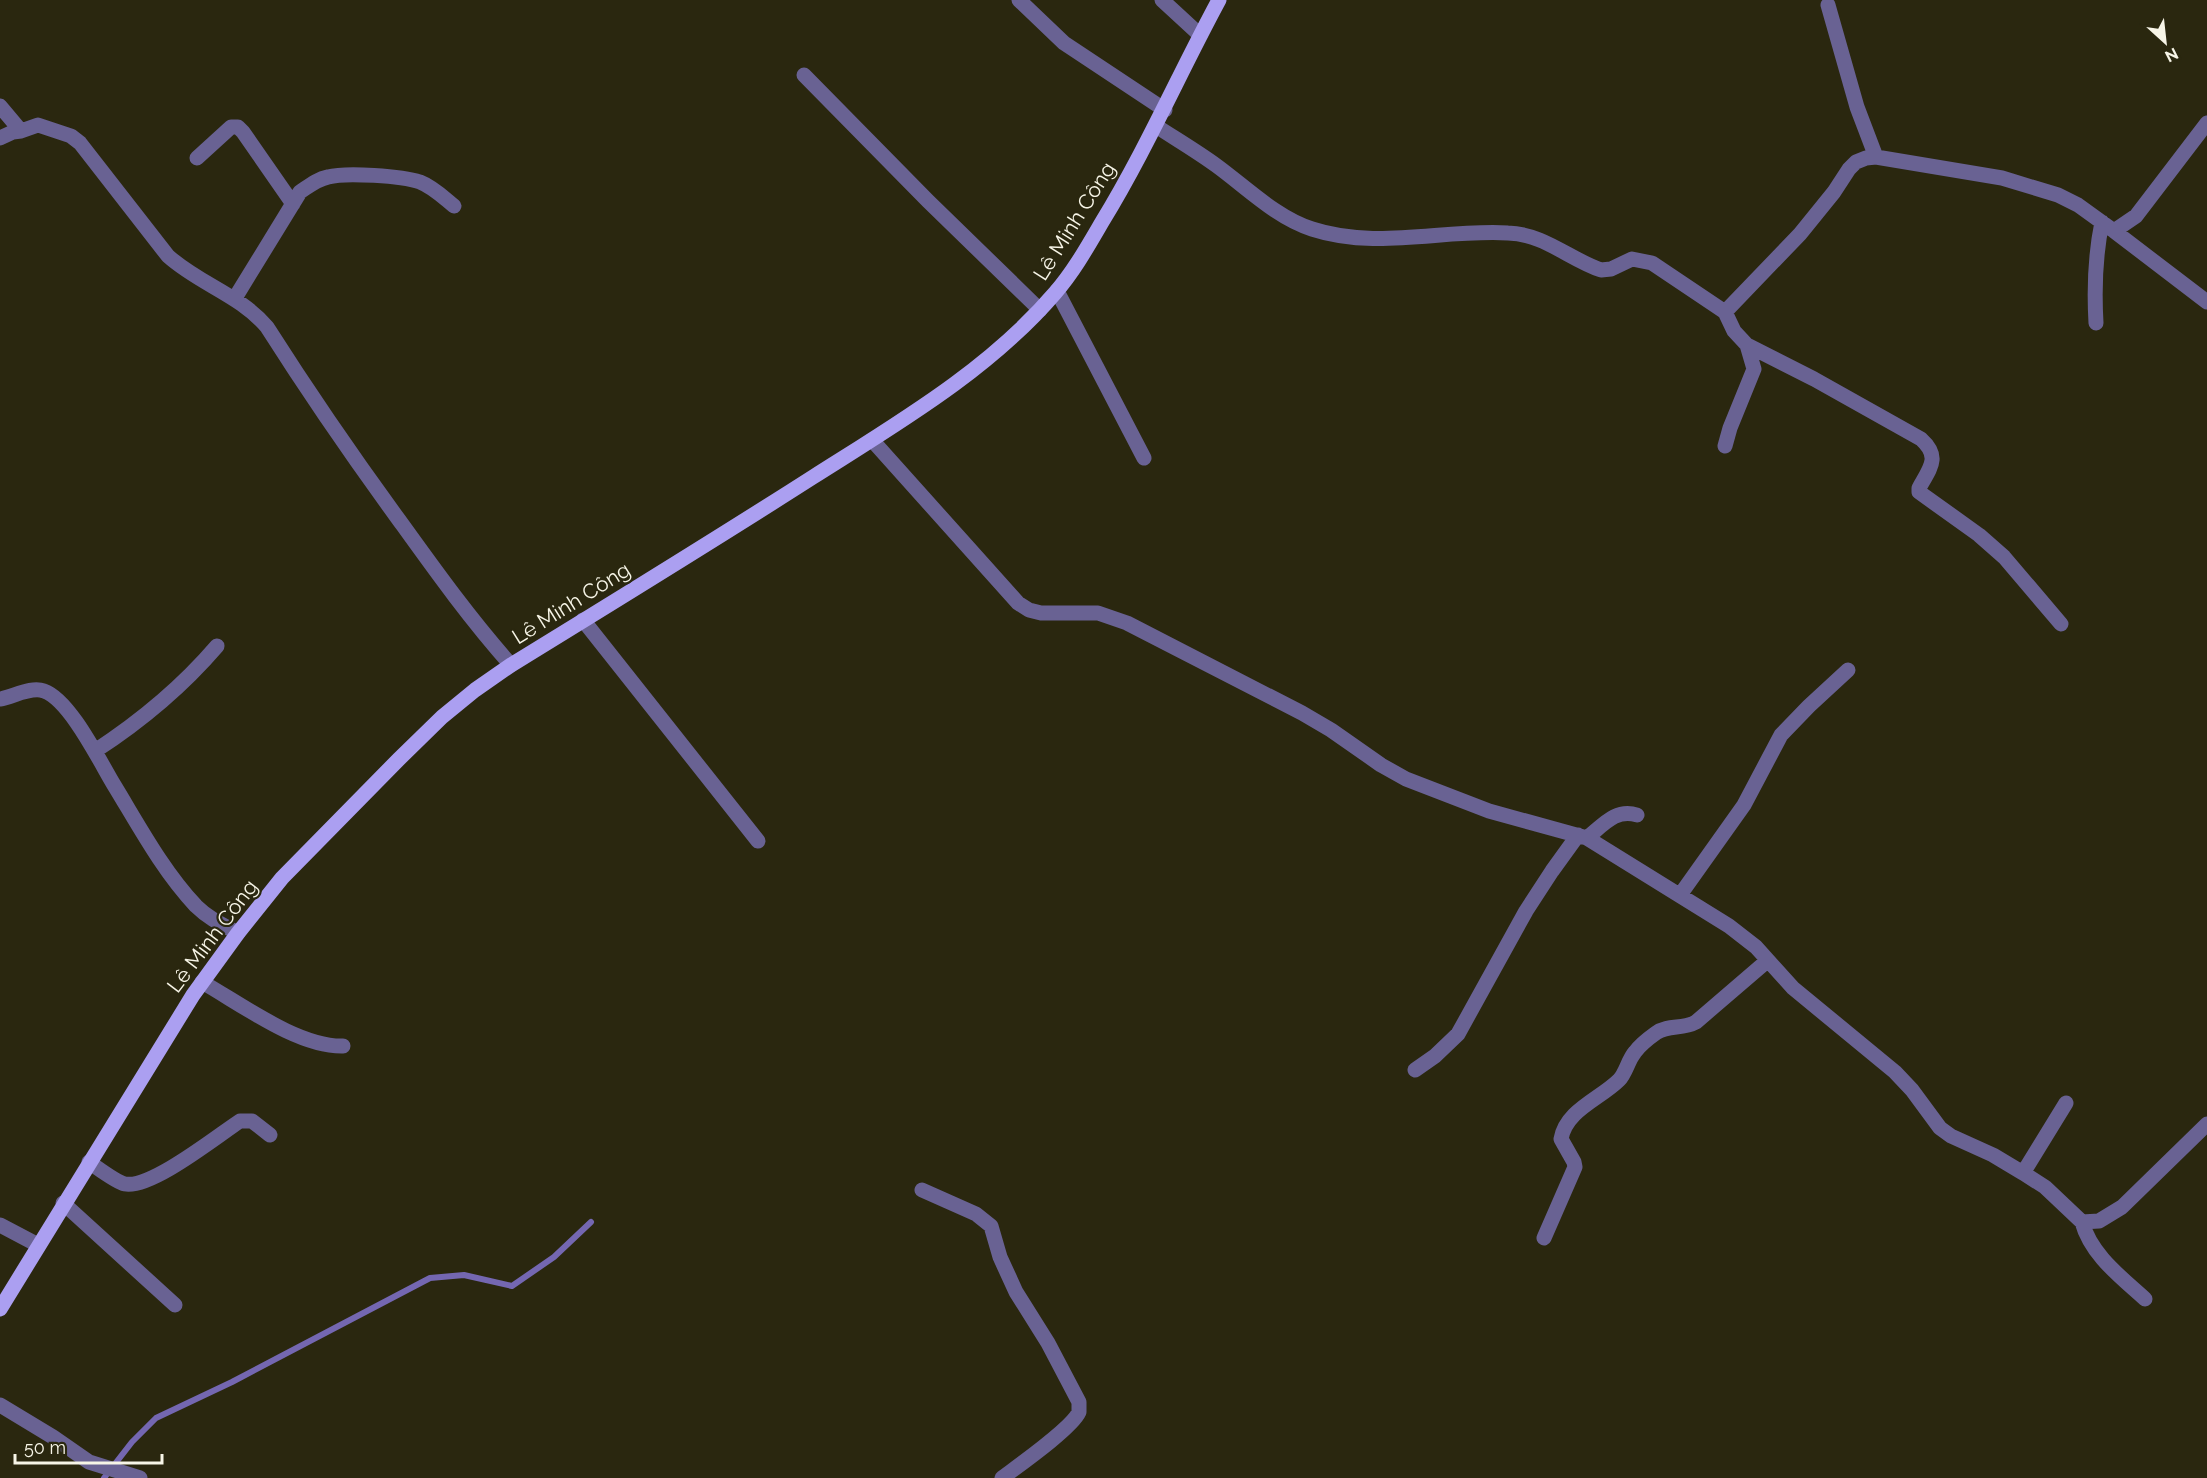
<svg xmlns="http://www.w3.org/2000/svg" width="2207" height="1478" font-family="Raleway,sans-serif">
	<rect width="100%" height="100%" fill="#2a270f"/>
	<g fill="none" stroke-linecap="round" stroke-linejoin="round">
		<path stroke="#7467b1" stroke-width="6" d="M104,1478L132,1442L156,1418L232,1382L430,1278L464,1275L512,1286L554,1257L591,1222"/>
		<path stroke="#696293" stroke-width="15" d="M1019,0L1064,43L1165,110
			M1162,0L1200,35
			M1828,5L1857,107L1876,157
			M804,75L928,201L1040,310
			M0,106L21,131L38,125L71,136L80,143L168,256C199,284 240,295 267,327C309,393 353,457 399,520C435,570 470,619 511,665
			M1156,126C1176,139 1198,152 1217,166C1247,188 1277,218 1312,229C1376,250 1443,229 1508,233C1544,234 1569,259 1601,270L1611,269L1632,259L1652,263L1725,312L1734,331L1747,345L1814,379L1921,439C1941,457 1930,468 1919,488V492L1979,535L2004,557L2061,624
			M0,138L13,132L21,131
			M197,158L231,127H238L243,132L293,204
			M2114,231L2136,216L2207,123
			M1057,291L1144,458
			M235,298L300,192C309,186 317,179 328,177C346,172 402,176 420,182C433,187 443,197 454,206
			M1725,312L1800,234L1834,192L1849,169L1856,162L1866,158L1876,157L2002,178L2058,195L2078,205L2114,231L2207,302
			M2096,323C2094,288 2095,256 2102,222
			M872,440L1018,603L1029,610L1041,613H1098L1127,623L1302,713L1331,730L1381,765L1406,779L1489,811L1587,838L1729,926L1756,947L1793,988L1895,1072L1912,1090L1940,1128L1951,1136L1993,1155L2023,1173L2045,1187L2082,1222L2099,1221L2122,1207L2207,1124
			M1725,446L1730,428L1754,369L1747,345
			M583,620L758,841
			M0,699C13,697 31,686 44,691C70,700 100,762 114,785C139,826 163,871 196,906C208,918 223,925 238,933
			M95,751C141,721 181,688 217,646
			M1587,838C1603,825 1616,808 1637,815
			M1680,895L1744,805L1781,735L1809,706L1848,670
			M202,982C241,1004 298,1047 343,1046
			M1415,1070L1435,1056L1458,1034L1526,911L1552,871L1578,835
			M89,1162C98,1168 116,1182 125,1184C151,1189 217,1136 240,1121H252L270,1135
			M2023,1173L2066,1103
			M922,1190L976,1214L991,1226L1000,1257L1016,1292L1048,1343L1079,1402C1079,1403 1079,1411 1079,1412C1072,1428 1018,1466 1002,1478
			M63,1203L175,1305
			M2082,1222C2091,1255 2121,1277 2145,1299
			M0,1225L38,1245
			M1544,1238L1575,1167L1574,1162L1561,1139C1566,1110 1600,1099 1619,1080C1626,1073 1628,1060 1635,1052C1640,1045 1649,1038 1656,1033C1669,1024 1682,1030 1696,1022L1767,961
			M0,1405L53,1437L89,1462L140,1478"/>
		<path stroke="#ab9ff1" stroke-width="15" d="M0,1309L193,995L238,933L282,878L399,759L442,717L475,690L511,665C612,603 713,541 813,477C898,423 989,370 1055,293C1074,271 1088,246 1102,222C1146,150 1179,74 1219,0"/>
	</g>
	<g text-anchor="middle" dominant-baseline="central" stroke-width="4.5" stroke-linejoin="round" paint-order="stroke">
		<g font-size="21" fill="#f7f5e7" stroke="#2a270f">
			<text transform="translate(1074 221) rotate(-58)">Lê Minh Công</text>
			<text transform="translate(571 603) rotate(-32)">Lê Minh Công</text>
			<text transform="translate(212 936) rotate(-53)">Lê Minh Công</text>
		</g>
	</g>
	<g transform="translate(2165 42) rotate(153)" stroke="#2a270f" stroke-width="4.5" paint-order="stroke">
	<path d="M0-4.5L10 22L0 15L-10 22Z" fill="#f7f5e7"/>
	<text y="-9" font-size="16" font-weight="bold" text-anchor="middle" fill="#f7f5e7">N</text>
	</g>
	<path d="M15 1454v9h147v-9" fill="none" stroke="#f7f5e7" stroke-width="3"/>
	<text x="24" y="1454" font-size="18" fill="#f7f5e7" stroke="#2a270f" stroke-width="4.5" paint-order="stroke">50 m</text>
</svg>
